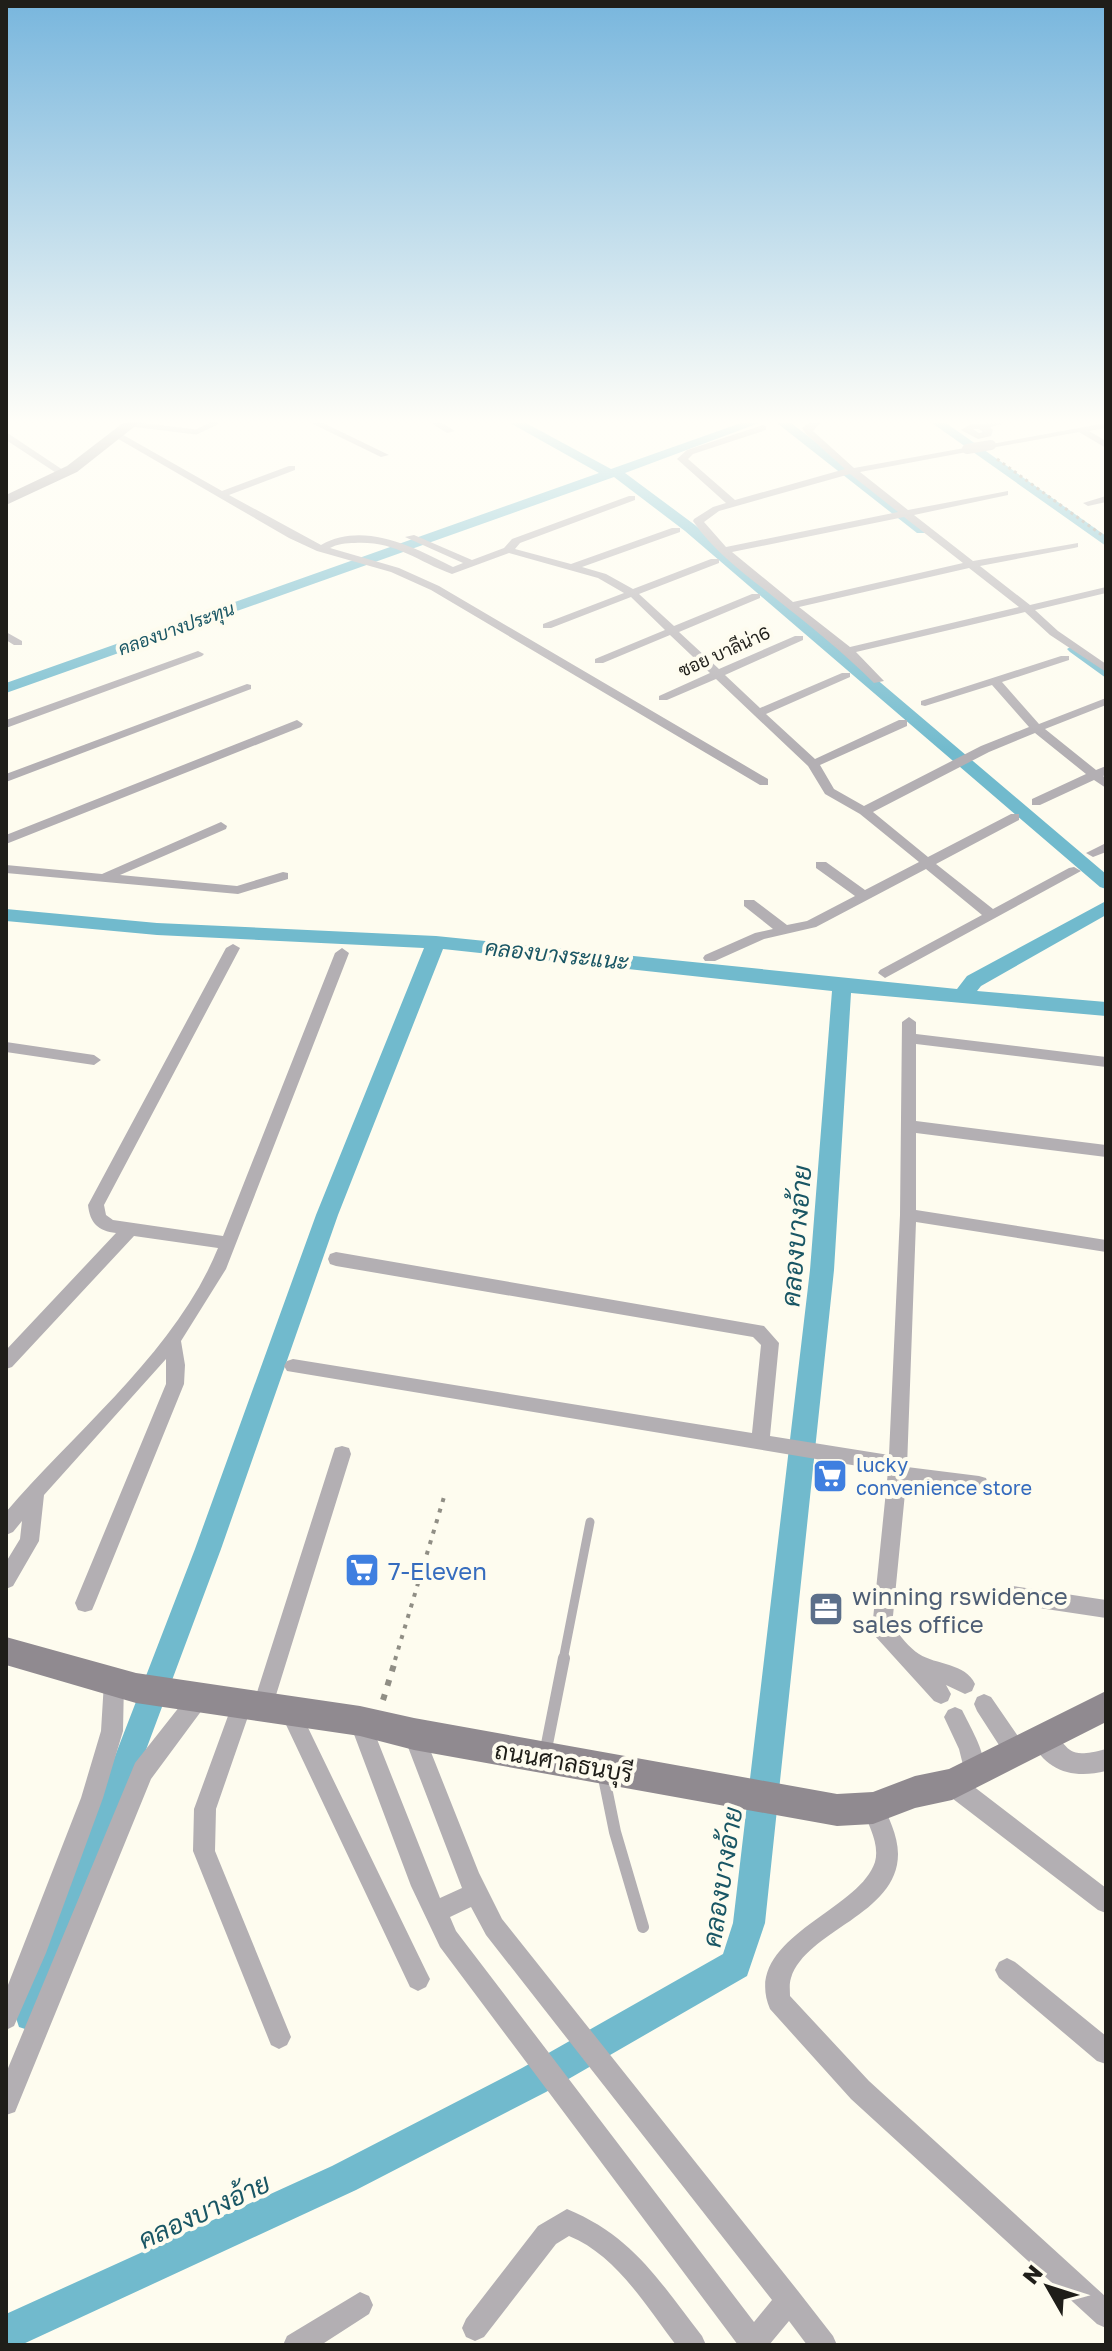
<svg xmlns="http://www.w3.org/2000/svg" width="1112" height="2351" font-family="'Golos Text',Sarabun,sans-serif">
	<rect width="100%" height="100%" fill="#fefcef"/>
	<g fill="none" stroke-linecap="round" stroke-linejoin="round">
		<path fill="#71bacd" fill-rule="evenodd" d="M510,423H526L611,469L741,423H759L625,473L695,525L1106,874V889L1100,887L685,531L614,477L6,693V683L599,473Z
			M777,423H791L927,527V533H917Z
			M932,423H946L1106,536V546Z
			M1075,644L1106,665V678L1070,652L1067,649Z
			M1106,901V915L981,986L977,991L1106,1002V1016L851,993L834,1270L765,1923L747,1976L546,2092L356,2190L21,2345H6V2314L332,2166L522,2068L723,1954L733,1923L810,1270L832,991L443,949L338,1215L221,1549L47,2015L43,2027L31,2031L19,2027L15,2015L195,1549L316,1215L424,948L157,935L6,921V909L157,923L436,936L957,989L967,976Z"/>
		<path stroke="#908e85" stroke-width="3" stroke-dasharray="3 4" stroke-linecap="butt" d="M997,459L1106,538"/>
		<path stroke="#908e85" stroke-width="4" stroke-dasharray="4 7" stroke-linecap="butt" d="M395,1660L444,1497"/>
		<path stroke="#908e85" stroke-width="6" stroke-dasharray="6 9" stroke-linecap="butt" d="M383,1700L396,1658"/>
		<path stroke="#b3afb3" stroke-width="5" d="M131,424L196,432L215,423"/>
		<path stroke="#b3afb3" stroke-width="9" d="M563,1660L590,1522"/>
		<path stroke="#b3afb3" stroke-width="12" d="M546,1749L564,1658
			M603,1773L615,1832L643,1927"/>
		<path fill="#b3afb3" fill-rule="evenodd" d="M311,423H323L389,455L381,457Z
			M431,423H442L455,431L447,433Z
			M809,423H820L813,431L854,468L970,447V451L967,452L860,472L908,510L1008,491V495L914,515L973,561L1078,543V547L1074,548L980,566L1030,605L1106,587V593L1035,610L1058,631L1106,664V672L1050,635L1025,612L856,652L884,681L874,683C843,652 809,625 775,598C746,575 714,552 693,521L694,519L713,507L726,503L677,459L687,450L763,425L766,426V430L693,454L688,459L735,500L845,469L806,434L802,428ZM850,474L898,512L726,547L704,522L719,511ZM904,517L963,563L793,602L732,552ZM969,568L1019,607L850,647L799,607Z
			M1005,423L990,427L993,430L991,436L978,439L961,430L971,424ZM973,429H979L983,432L979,433Z
			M1106,423V428L1089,431L1106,441V448L1079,432L991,448L986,445Z
			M118,432L222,491L289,466H295V470L229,495L321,545C364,521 413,547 453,567L463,563L405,537L414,535L472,560L504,548L512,539L629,496H635V500L520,543L515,549L571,564L672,528H680V532L582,567L606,574L633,589L711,559H719V563L639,594L674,626L752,594H760V598L679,632L719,669L795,636H803V640L725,675L760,708L842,673H850V677L766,714L815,759L899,720H907V726L820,765L834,789L864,806L981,746L1029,727L992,685L925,706L921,705V701L1061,656H1069V660L1002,682L1039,724L1106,698V705L1045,729L1096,770L1106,766V775L1103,776L1106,778V788L1094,780L1040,805H1032V799L1086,774L1035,733L989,752L873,812L928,857L1011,814H1019V820L936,864L993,909L1069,868L1074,867L1081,871L885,978L878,973L880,970L982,915L926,869L816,927L764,939L715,961H705L703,958L705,955L755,933L773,929L744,906V900H754L787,925L807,921L855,896L816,868V862H826L865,890L919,862L860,814L825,794L808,766L716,679L667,700H659V696L710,673L670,635L603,663H595V659L665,630L631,597L551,628H543V624L624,593L598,578L509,553L452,574C416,561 396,541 355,543C346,543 337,544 330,548L399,568L439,586L768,779V785H760L431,590L391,572L317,551L289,538L115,437V433Z
			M6,433L9,434L69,474L61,476L6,440Z
			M1106,496V502L1088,506L1083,503Z
			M6,632L22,641V645H14L6,640Z
			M198,651L204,654L202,656L6,728V720Z
			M247,684L251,685V689L6,782V774Z
			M297,720L303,724L301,727L6,844V835Z
			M221,822L227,826L226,829L120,875L237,886L283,872L288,873V879L238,894L6,873V865L102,874Z
			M1106,843V852L1093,857L1086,853Z
			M233,944L240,948L104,1205L106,1215L113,1220L223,1236L335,953L342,948L349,953L226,1269L181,1341L185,1365L184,1384L95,1603L92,1610L85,1612L78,1610L75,1603L166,1384V1359L44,1495L39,1541L13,1586L6,1589V1562L20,1539L22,1521L13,1532L6,1535V1512C76,1430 177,1350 218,1248L134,1236L12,1367L6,1369V1350L116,1233C98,1231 90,1223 88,1205L226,948Z
			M909,1017L916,1022V1034L1106,1057V1067L916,1044V1121L1106,1145V1157L916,1133V1210L1106,1240V1252L916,1222L907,1467L979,1476L986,1478L988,1484L986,1490L979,1492L906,1483L892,1626C900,1635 909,1648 919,1654C936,1665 966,1663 975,1684L972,1691L965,1694L946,1685L951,1694L948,1701L941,1704L934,1701L875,1636L872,1629L888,1471L287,1371L284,1366L287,1361L293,1359L752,1433L761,1345L753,1337L336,1266L330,1264L328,1259L330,1254L336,1252L764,1326L779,1343L770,1436L889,1455L900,1215L902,1022Z
			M6,1042L94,1055L101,1060L94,1065L6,1052Z
			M342,1446L349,1448L351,1454L272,1708L269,1715L262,1718L255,1715L252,1708L333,1454L335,1448Z
			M1013,1586L1106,1600V1618L1013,1604L1006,1601L1003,1595L1006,1589Z
			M114,1672L121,1675L124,1682L123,1731L103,1798L46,1953L14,2026L6,2030V1990L81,1798L101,1731L104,1682L107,1675Z
			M198,1689L205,1692L208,1699L205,1706L151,1779L15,2112L6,2115V2073L135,1763L191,1692Z
			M984,1694L991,1697L1024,1745L1027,1752L1024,1759L1016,1763L1008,1759L977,1711L974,1704L977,1697Z
			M242,1695L249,1698L252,1705L216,1809L215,1851L291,2037L287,2045L279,2049L271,2045L193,1851L194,1809L232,1705L235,1698Z
			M290,1702L297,1705L426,1971L430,1979L426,1987L418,1991L410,1987L280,1712L283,1705Z
			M955,1707L962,1710C971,1729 991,1760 983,1781L975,1784L967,1781L959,1749L944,1717L948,1710Z
			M360,1711L367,1714L440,1898L462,1888L403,1734L407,1727L414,1724L421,1727L479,1873L502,1919L798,2291L833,2336L837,2345H807L789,2321L769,2345H738L440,1947L411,1886L349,1721L353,1714ZM471,1907L486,1935L772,2300L754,2322L456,1931L450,1917Z
			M1042,1729C1075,1742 1058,1762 1106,1749V1771C1074,1779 1045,1772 1031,1739L1035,1732Z
			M952,1773L960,1776L1106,1888V1913L1098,1910L944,1792L941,1784L944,1776Z
			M873,1797L881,1800C888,1817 898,1835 898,1854C898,1915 806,1930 791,1978C789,1984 790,1990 790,1996L869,2081L1106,2297V2328L1097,2324L851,2099L770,2009C740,1938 859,1912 875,1862C880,1844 868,1824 862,1808L865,1800Z
			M1007,1958L1015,1962L1106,2036V2064L1097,2061L999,1978L995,1970L999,1962Z
			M567,2209C634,2237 659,2281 702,2336L706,2345H676C646,2306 616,2255 569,2236L556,2244L484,2337L475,2341L466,2337L462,2328L466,2319L538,2226Z
			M360,2292L369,2296L373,2305L369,2314L321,2345H283L287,2336Z"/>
		<path fill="#908a90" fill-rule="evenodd" d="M123,423H139L77,472L6,505V495L67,466Z
			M6,1637L136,1673L360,1706L414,1718L837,1794L873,1792L915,1776L949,1769L1106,1691V1722L952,1800L915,1808L873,1824L837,1826L414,1750L360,1736L136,1703L6,1665Z"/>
		<path stroke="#b3afb3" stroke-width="10" d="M967,449L991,445"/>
	</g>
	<linearGradient id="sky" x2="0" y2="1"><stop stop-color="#78b6dd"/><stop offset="0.56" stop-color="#fffef8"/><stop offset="1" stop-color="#fffef8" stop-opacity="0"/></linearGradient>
	<rect width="1112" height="752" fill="url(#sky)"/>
	<defs>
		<g id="supermarket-square" transform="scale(1.8)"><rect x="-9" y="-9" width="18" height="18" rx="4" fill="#3f7fe0" stroke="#fefcef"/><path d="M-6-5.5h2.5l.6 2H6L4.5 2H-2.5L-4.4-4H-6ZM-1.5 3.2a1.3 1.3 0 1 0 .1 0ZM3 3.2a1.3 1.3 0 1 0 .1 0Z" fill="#fff"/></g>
		<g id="office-square" transform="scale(1.8)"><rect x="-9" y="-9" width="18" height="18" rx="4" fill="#5c6f8a" stroke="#fefcef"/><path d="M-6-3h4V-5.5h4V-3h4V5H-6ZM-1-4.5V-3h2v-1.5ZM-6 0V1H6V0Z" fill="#fff"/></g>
	</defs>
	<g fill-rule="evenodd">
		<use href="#supermarket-square" x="830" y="1476"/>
		<use href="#supermarket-square" x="362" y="1570"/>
		<use href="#office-square" x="826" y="1609"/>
	</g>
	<g text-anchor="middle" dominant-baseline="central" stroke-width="8" stroke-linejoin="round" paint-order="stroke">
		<g font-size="18" font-style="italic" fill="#195664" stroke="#fefcef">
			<text transform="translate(176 628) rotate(-20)">คลองบางประทุน</text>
		</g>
		<g font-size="18" fill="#1f1e19" stroke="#fefcef">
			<text transform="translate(724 651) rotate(-24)">ซอย บาลีน่า6</text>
		</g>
		<g font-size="20" fill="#366cbe" stroke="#fefcef" text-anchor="start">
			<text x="856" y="1464">lucky<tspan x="856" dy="23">convenience store</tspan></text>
		</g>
		<g font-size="22" font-style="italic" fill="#195664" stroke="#fefcef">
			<text transform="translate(557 954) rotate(6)">คลองบางระแนะ</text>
		</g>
		<g font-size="24" fill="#366cbe" stroke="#fefcef" text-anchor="start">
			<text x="388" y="1570">7-Eleven</text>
		</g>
		<g font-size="24" fill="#4e5e75" stroke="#fefcef" text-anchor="start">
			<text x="852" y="1595">winning rswidence<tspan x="852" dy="28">sales office</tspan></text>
		</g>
		<g font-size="24" fill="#1f1e19" stroke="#fefcef">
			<text transform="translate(564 1761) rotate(10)">ถนนศาลธนบุรี</text>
		</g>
		<g font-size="26" font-style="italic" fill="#195664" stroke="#fefcef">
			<text transform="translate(796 1236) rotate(-85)">คลองบางอ้าย</text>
			<text transform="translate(722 1877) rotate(-81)">คลองบางอ้าย</text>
			<text transform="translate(204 2211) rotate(-25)">คลองบางอ้าย</text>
		</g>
	</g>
	<rect width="1112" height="2351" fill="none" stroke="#1f1e19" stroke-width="16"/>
	<g transform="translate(1048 2287) rotate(309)" stroke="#fefcef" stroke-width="6" paint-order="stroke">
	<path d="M0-6L14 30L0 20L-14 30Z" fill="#1f1e19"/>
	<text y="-12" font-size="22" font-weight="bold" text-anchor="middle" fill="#1f1e19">N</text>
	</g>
</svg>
